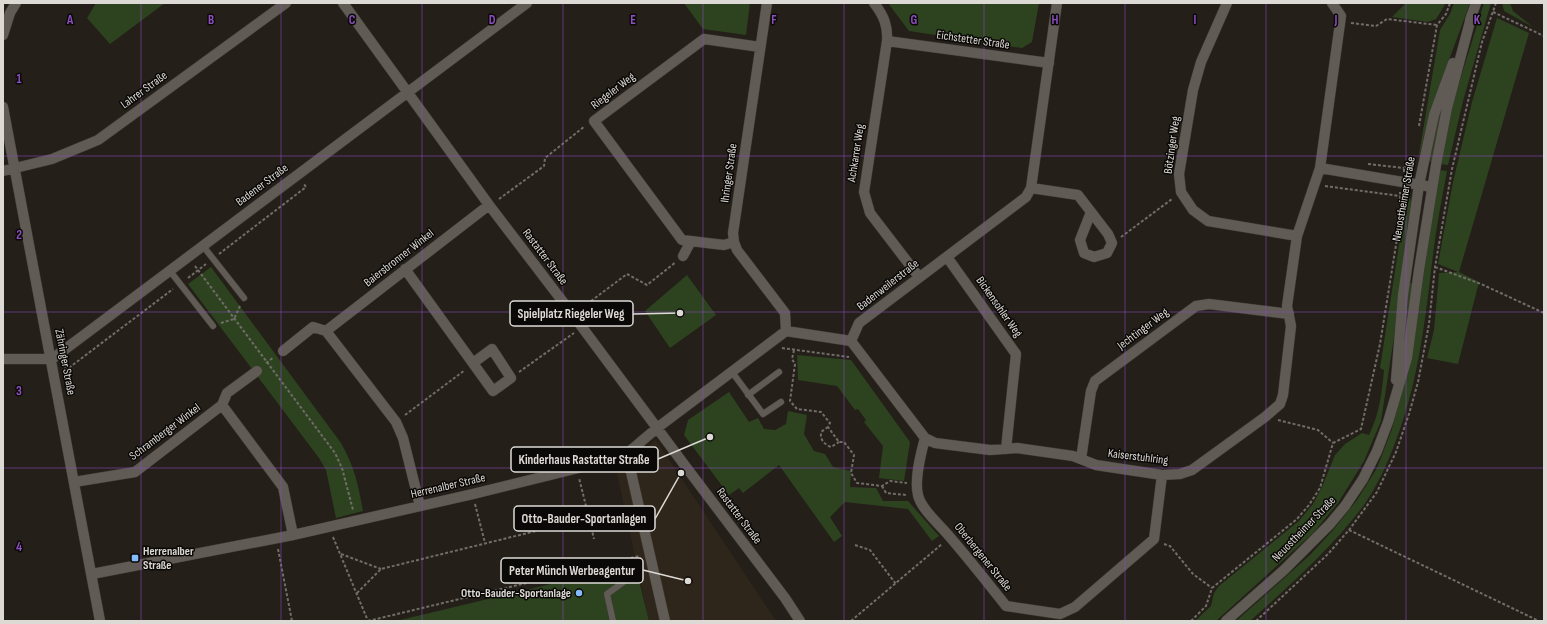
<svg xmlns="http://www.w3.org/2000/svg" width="1547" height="624" font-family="'Sofia Sans Condensed',sans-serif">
	<rect width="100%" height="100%" fill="#241f19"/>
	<path fill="#2f261b" d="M656,440L776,621H649L616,469Z"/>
	<path fill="#2d431f" d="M96,3H165L110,44L87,18Z
		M684,3H750L746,35L703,29Z
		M888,3H1039L1032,42L1022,48L909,31Z
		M1406,3H1446L1436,19L1428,22L1392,17Z
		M1454,3H1470L1435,98L1418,160L1440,30L1450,14Z
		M1484,3H1491L1463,101L1448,165L1440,164L1450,112Z
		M1502,3H1510L1513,11L1533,27L1504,11Z
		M1497,18L1529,33L1459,272L1479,282L1458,364L1427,358L1434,330L1439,273L1458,272L1438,264L1453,182L1472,102Z
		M1448,89L1432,162L1427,161L1435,127Z
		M1439,170L1447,171C1442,199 1436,227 1433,255C1425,320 1419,381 1395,443C1387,465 1377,486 1364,505C1331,549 1290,585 1250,621H1236L1310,555L1334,529L1357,500L1377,468L1392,429L1413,348Z
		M1404,192L1409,195L1411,202L1394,337L1381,421L1364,461L1338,503L1313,533L1216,621H1195L1211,606L1214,593L1219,586L1299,521L1313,504L1322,487L1335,455L1345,444L1362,433L1369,435C1379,415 1382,393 1384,370L1380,368L1404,213L1402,205Z
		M211,267L341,443C355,468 358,484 363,511L336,518L326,470L319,458L188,284Z
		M687,275L716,315L670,348L645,311Z
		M1408,282L1413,284L1404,358L1401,344Z
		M797,355L851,360L910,442L904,481L879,478L883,446L864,422L866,420L858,409L855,410L837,386L798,380Z
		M729,392L749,422L758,418L764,429L775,430L786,424L788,411L807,415L804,434L814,451L825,454L833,467L851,471L850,487L876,488L883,501H908L939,536L932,541L908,509L845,502L830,517L842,536L834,542L779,465L743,493L739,488L729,495L684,435L688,420Z
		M635,564L649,621H396Z"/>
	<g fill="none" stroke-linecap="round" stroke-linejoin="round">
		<g stroke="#3f3b36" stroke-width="7">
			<path id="service" d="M203,246L244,298
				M170,271L213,326
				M573,315L584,307
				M732,372L763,414L781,402
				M748,395L779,372
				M613,621L607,594L636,573"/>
		</g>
		<g stroke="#3f3b36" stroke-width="11">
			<path id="minor" d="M343,3L489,205L573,315L686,467L785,598L800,621
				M767,3L733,233L734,242L737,250L785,313L786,331
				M874,3C884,16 888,26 887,41L1049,63
				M1227,3L1201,62L1193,90L1179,174L1181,192L1193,210L1208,221L1297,236
				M3,35L10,13L16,3
				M887,41L864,192L870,213L919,277
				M3,107L100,621
				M1320,168L1432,187
				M3,171L52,159L98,140L286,3
				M1031,188L1078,195L1108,234L1112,243L1107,253L1094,257L1084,253L1080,240L1091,212
				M734,242L724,245L682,240L594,121L704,39L760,47
				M683,256L691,241
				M947,257L1016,354L1006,449
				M405,269L493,391L511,378L492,349L473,363
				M851,341L925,438L935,443L990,450L1017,448L1073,456L1096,465L1162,475L1180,474L1192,470L1265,417L1280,404L1283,395L1291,326L1287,306L1297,236L1320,168L1341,16L1332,3
				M851,341L859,323L1026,197L1031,188L1057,3
				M283,351L313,327L326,331
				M3,359H52L527,3
				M222,405L227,393L257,371
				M925,438C921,453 914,479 918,495C921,509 940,525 949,536C969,559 987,582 1006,606L1060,614L1075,607L1154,539L1162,475
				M623,457L631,472L665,621
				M1081,459L1091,391L1095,381L1196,306L1209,304L1289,314
				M74,482L135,472L222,405L283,487L293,535
				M420,506L403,438L396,422L326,331L489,205
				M92,574L293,535L473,494L623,457L657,428L786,331L851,341"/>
		</g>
		<g stroke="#3f3b36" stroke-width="11">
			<path id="secondary" d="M1470,20L1476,3
				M1396,380L1403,295L1419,185L1434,115L1453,63
				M1226,621L1284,570L1330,524L1345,506L1363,479L1377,451L1388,422L1407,358L1419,270L1436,165L1447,108L1472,14"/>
		</g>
		<path stroke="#716d68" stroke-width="2" stroke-dasharray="3 2" stroke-linecap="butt" d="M1493,12L1544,36
			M1351,23L1376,26L1387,19L1437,25
			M1419,126L1437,25L1446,14L1450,3
			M1368,164L1404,168
			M1404,172V168L1413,160
			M1325,186L1400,196
			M499,199L544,166L545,158L585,126
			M1121,237L1172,199
			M219,254L306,187L304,184
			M195,266L335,453L342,468L353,510
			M1435,267L1481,284L1544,313
			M188,278L206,264
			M591,301L627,274L647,285L676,262
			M221,323L234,319L240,306
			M782,348L849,357
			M794,350L792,359L795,364L790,401L797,409L821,412L830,423L828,427L839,442H844L854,455L851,473L857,483L882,486L890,481L907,483
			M266,363L274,357
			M64,369L70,367L173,289
			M519,372L574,333
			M405,415L465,370
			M1278,420L1318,430L1333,443
			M828,427L821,432C820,440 824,444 831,447L839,442
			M641,467L656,456L659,450
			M882,486L886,493L907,495
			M475,504L485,543
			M589,518L594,539
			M1349,530L1539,621
			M333,537L368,621
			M1164,544L1170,546L1193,574L1212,588
			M855,545L870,550L896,584
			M278,549L292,621
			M341,554L381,569
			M357,593L381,569L589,518L579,478
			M368,621L639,556
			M851,621L942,544
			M1191,621L1206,606L1212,588L1297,519L1309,505L1320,488L1333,443L1361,429L1380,344L1401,214L1400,192
			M1256,621L1328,554L1349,530L1377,492L1396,452L1409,414L1418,382L1429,324L1435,267L1452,169L1482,42L1496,3"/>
		<use href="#service" stroke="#605b54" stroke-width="6"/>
		<use href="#minor" stroke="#605b54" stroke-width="10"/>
		<use href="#secondary" stroke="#605b54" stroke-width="10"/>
	</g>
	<path fill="none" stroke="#8f4fc4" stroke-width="1" stroke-opacity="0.55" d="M141,3V621M281,3V621M422,3V621M563,3V621M703,3V621M844,3V621M984,3V621M1125,3V621M1266,3V621M1406,3V621M3,156H1544M3,312H1544M3,468H1544"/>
	<g fill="#84bcfb" stroke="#0b0907" stroke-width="1.5">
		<rect x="131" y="554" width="8" height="8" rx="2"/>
		<circle cx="579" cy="593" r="4"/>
	</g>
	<g text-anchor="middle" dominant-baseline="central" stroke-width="3" stroke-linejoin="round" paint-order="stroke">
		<g font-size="12" fill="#dddad6" stroke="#0b0907">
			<text transform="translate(973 40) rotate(8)">Eichstetter Straße</text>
			<text transform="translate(144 90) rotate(-36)">Lahrer Straße</text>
			<text transform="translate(613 91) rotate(-37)">Riegeler Weg</text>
			<text transform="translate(1172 145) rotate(-82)">Bötzinger Weg</text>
			<text transform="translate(856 153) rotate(-81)">Achkarrer Weg</text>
			<text transform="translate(729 173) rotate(-82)">Ihringer Straße</text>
			<text transform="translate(262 185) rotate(-37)">Badener Straße</text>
			<text transform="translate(1404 199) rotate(-80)">Neuostheimer Straße</text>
			<text transform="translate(545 257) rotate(53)">Rastatter Straße</text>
			<text transform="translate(399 258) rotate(-38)">Baiersbronner Winkel</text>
			<text transform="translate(888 285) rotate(-38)">Badenweilerstraße</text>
			<text transform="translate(999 307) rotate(55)">Bickensohler Weg</text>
			<text transform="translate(1143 329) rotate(-37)">Jechtinger Weg</text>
			<text transform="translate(65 362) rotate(79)">Zähringer Straße</text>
			<text transform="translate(165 432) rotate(-37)">Schramberger Winkel</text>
			<text transform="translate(1138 457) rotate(7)">Kaiserstuhlring</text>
			<text transform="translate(448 486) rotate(-13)">Herrenalber Straße</text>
			<text transform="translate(739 516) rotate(53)">Rastatter Straße</text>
			<text transform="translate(1304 529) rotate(-46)">Neuostheimer Straße</text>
			<text transform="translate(983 557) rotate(51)">Oberbergener Straße</text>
		</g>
		<g font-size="12" font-weight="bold" fill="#dddad6" stroke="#0b0907" text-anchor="start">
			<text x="143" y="551">Herrenalber<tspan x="143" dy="14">Straße</tspan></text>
			<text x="571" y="593" text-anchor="end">Otto-Bauder-Sportanlage</text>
		</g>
	</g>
	<g font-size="13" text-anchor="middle" font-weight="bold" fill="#8f4fc4" stroke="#0b0907" stroke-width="3" stroke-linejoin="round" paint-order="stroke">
		<text x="70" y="24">A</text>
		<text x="211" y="24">B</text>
		<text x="352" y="24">C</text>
		<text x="492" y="24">D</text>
		<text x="633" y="24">E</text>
		<text x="774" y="24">F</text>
		<text x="914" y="24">G</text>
		<text x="1055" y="24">H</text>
		<text x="1195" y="24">I</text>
		<text x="1336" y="24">J</text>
		<text x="1477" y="24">K</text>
		<text x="19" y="83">1</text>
		<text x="19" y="239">2</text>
		<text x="19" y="395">3</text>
		<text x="19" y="551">4</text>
	</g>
	<path fill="none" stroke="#dddad6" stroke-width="1.5" d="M680 313L633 314M710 437L658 459M681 473L655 519M688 581L643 570"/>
	<g fill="#dddad6" stroke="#0b0907" stroke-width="1.5">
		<circle cx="680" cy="313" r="4"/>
		<circle cx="710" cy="437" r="4"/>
		<circle cx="681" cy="473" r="4"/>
		<circle cx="688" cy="581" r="4"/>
	</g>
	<g fill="#0b0907" stroke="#dddad6" stroke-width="1.5">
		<rect x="510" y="301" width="123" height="25" rx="4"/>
		<rect x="511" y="447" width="147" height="25" rx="4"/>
		<rect x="514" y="506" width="141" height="25" rx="4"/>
		<rect x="501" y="558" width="142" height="25" rx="4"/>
	</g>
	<g font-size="13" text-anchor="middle" font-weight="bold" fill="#dddad6">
		<text x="571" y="318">Spielplatz Riegeler Weg</text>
		<text x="584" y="464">Kinderhaus Rastatter Straße</text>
		<text x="584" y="523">Otto-Bauder-Sportanlagen</text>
		<text x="572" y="575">Peter Münch Werbeagentur</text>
	</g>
	<rect width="1547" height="624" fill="none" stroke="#dddad6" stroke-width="8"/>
</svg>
